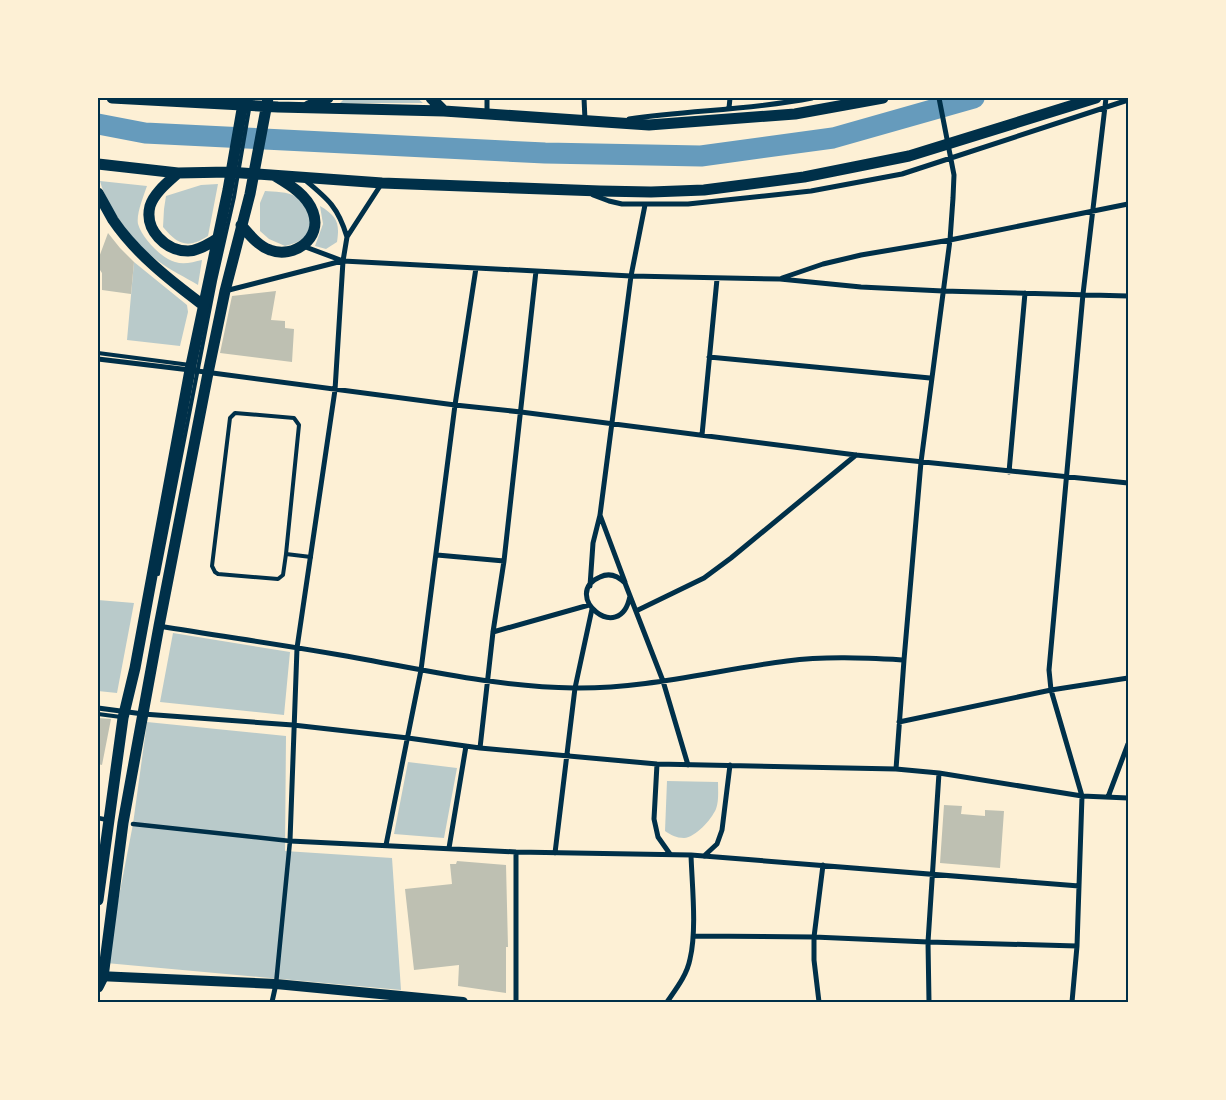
<svg xmlns="http://www.w3.org/2000/svg" width="1226" height="1100" font-family="'Asap Condensed',sans-serif">
	<rect width="100%" height="100%" fill="#fdf0d5"/>
	<path fill="#b9caca" d="M345,98H417L423,103H340Z
		M100,181L147,186C144,195 136,214 138,224C142,238 161,258 175,262C184,265 193,262 202,260L198,285C185,277 170,270 158,261C136,245 107,208 100,181Z
		M218,184L208,236C188,249 178,245 163,227L164,209L166,196L201,185Z
		M265,191C274,192 288,191 296,197C307,205 315,223 306,235C301,242 292,244 285,246L269,239L260,231V203Z
		M320,206C337,216 340,223 337,242L326,249L315,246L323,224Z
		M134,262L187,305L188,312L180,346L127,340Z
		M98,600L134,603L117,693L98,691Z
		M173,633L290,652L284,715L160,702Z
		M147,722L286,736L285,851L392,858L401,990L106,963L133,824Z
		M408,762L457,768L444,838L394,834Z
		M667,781L718,782C718,790 719,801 716,809C711,820 696,837 684,838C676,838 671,835 665,831Z"/>
	<g fill="none" stroke-linecap="round" stroke-linejoin="round">
		<path stroke="#669bbc" stroke-width="21" d="M98,124L145,133L545,153L701,156L833,138L974,98"/>
	</g>
	<path fill="#bec0b2" d="M108,233L120,248L134,262L131,294L102,290V273L98,267V260Z
		M276,291L271,320L285,321V328L294,329L292,362L220,353L232,296Z
		M98,718L111,719L102,765L98,764Z
		M944,805L962,806L961,814L985,816V810L1004,811L1000,868L940,863Z
		M457,861L506,865L508,947H506V993L458,986L459,965L414,970L405,889L452,884L450,864H456Z"/>
	<g fill="none" stroke-linecap="round" stroke-linejoin="round">
		<path stroke="#003049" stroke-width="4" d="M98,353L190,365
			M286,554L283,575L278,579L218,574L215,572L212,566L230,418L235,413L294,418L299,425L286,554L311,557
			M158,574L215,281L234,197L251,98
			M98,714L121,717L122,716"/>
		<path stroke="#003049" stroke-width="4.5" d="M98,818L108,820
			M133,824L290,841L276,984"/>
		<path stroke="#003049" stroke-width="5" d="M487,98V115
			M584,98L585,120
			M729,108L730,98
			M629,119C690,110 752,110 812,98
			M305,180C328,199 338,207 347,237
			M382,183L347,237L343,261L335,390L297,648L290,841L516,852L691,855L1079,886
			M593,195L609,201L622,204H688L811,191L902,174L1128,100
			M303,246L343,261L631,276L780,279L861,287L943,291L1128,296
			M782,278L823,264L861,255L950,240L1128,204
			M225,291L342,261
			M709,357L930,378
			M98,359L190,370L455,405L521,412L856,455L1128,483
			M702,435L717,279
			M1009,472L1025,293
			M600,515L625,582
			M437,555L504,561
			M590,586L593,543L600,515L631,276L645,205
			M630,596C620,647 560,594 600,577C610,572 618,576 625,583L663,681L688,765
			M636,611L704,578L731,558L856,455
			M159,626C225,637 291,646 357,658C429,671 500,687 574,688C646,689 716,670 787,661C826,656 864,658 904,660
			M493,632L589,605
			M98,708L143,714L293,725L408,738L480,748L657,764L896,769L939,773L1082,796L1128,798
			M899,722L1051,690L1128,678
			M480,748L493,632L504,561L536,271
			M657,764L654,819L658,837L670,854
			M896,769L904,660L921,462L950,240L953,198L954,175L939,98
			M1108,797L1128,744
			M386,845L421,670L455,405L476,268
			M449,848L466,746
			M516,852V1002
			M555,853L575,688L592,609
			M704,856L717,844L722,830L730,765
			M693,936L814,937L928,942L1077,946
			M272,1002L276,984
			M667,1002C676,989 687,975 690,959C697,930 692,885 691,855
			M819,1002L814,960V937L823,865
			M929,1002L928,942L939,773
			M1072,1002L1077,946L1082,796L1051,690L1049,670L1083,294L1106,98"/>
		<path stroke="#003049" stroke-width="10" d="M98,976L276,984L463,1002"/>
		<path stroke="#003049" stroke-width="11" d="M112,98L278,107L444,111L649,125L795,114L883,98
			M431,98L444,111
			M308,106L328,98
			M98,164L178,173L229,172L382,183L600,191L651,192L704,190L804,177L909,156L1096,98
			M178,173C168,182 154,193 150,206C144,230 166,251 188,251C198,251 208,244 217,239
			M98,193C103,202 108,211 113,220C136,254 171,281 203,305
			M241,225C249,234 258,246 270,250C293,259 323,239 313,212C307,195 290,185 275,176
			M98,900L123,718L135,668L190,370L228,190L244,98
			M98,987L103,977L123,823L159,626L208,373L225,291L250,194L268,98"/>
	</g>
	<rect width="1226" height="1100" fill="none" stroke="#fdf0d5" stroke-width="198"/>
	<rect x="99" y="99" width="1028" height="902" fill="none" stroke="#003049" stroke-width="2"/>
</svg>
